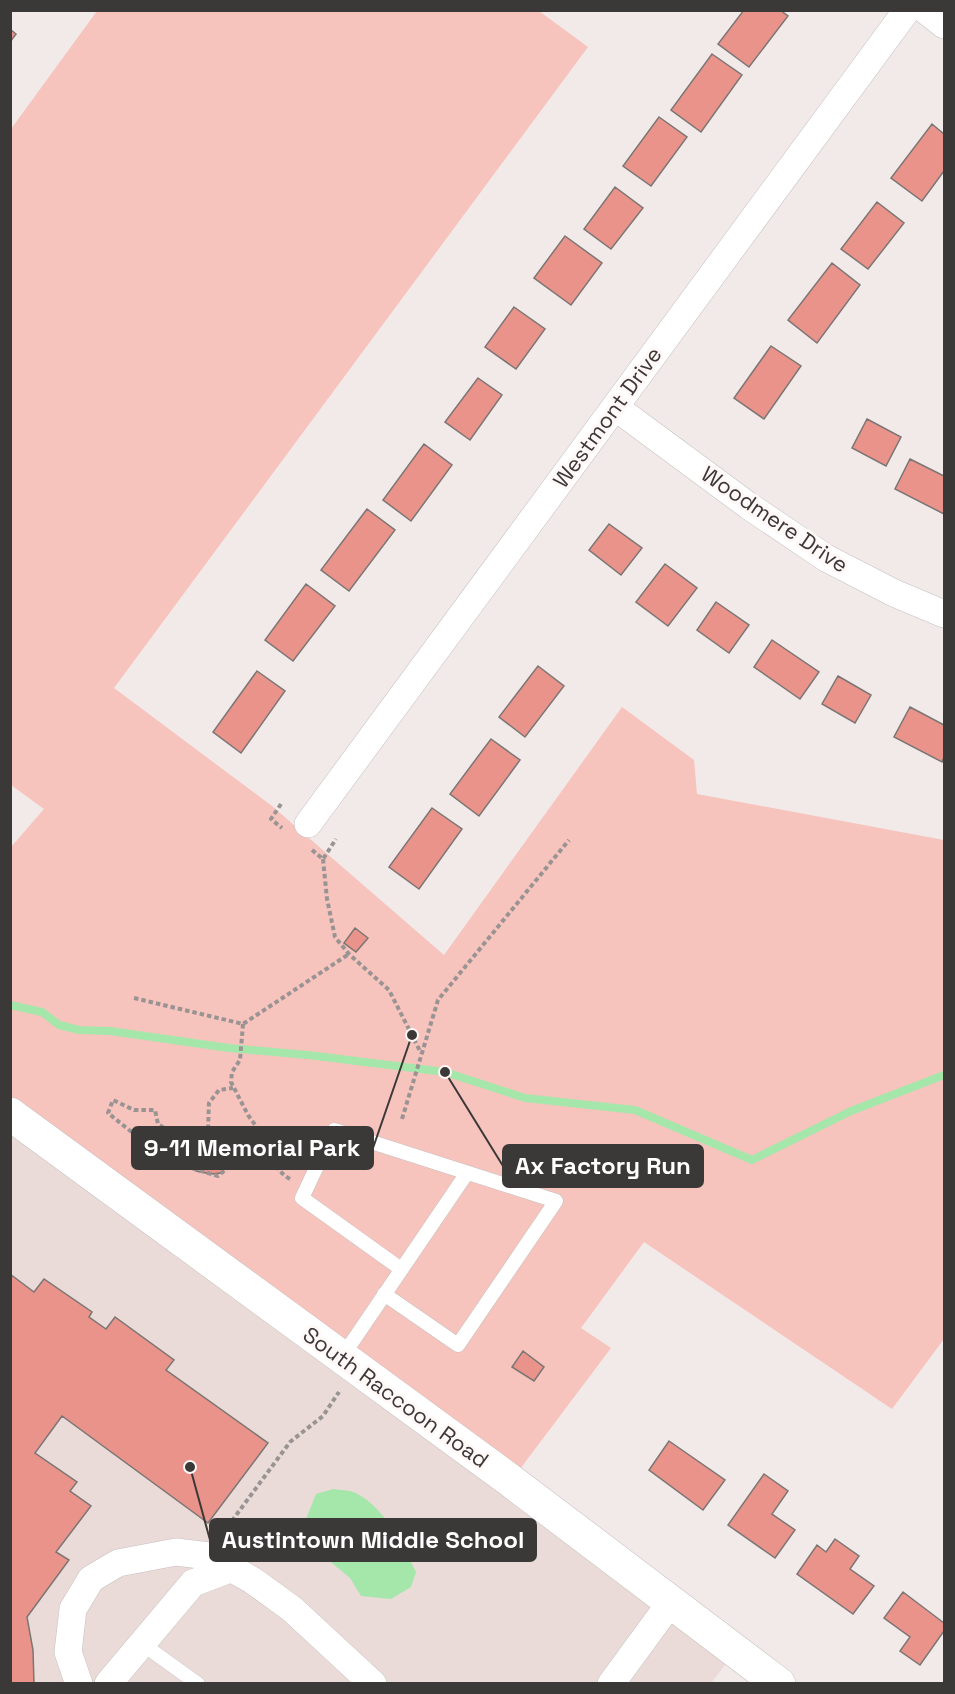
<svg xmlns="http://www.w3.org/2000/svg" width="955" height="1694" font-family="'Space Grotesk',sans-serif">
	<rect width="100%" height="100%" fill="#f1eae9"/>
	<path fill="#eadbd9" d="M10,1114L736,1651L711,1683H11Z"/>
	<path fill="#f7c3bd" d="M97,11H539L588,47L114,688L272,806L444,955L622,707L694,760L697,794L944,840V1339L892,1409L644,1242L581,1328L611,1348L511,1481L11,1114V847L44,809L11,785V129Z"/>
	<path fill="#a5e7ab" d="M333,1489C340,1490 350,1490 356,1493C385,1508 402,1544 416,1572L411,1587L391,1599L361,1596L350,1578L321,1554L306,1519L316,1494Z"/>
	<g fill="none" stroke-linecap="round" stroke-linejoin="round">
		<path stroke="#a5e7ab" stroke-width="8" d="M10,1005L42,1012L59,1025L79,1030L110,1031L229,1048L308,1055L445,1072L525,1098L635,1110L752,1160L851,1111L944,1075"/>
	</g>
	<path fill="#e9938a" stroke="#7b7574" stroke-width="1.5" d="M744,10H780L788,16L749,67L718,44Z
		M10,29L16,34L10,42Z
		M712,54L742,75L701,132L671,110Z
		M659,117L687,137L651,186L623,166Z
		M932,124L944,134V171L922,201L891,178Z
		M615,187L643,208L611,249L584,229Z
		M877,202L904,223L868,269L841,249Z
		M565,236L602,263L571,305L534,278Z
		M832,263L860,285L817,343L788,320Z
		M514,307L545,329L516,369L485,347Z
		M771,346L801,366L764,419L734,398Z
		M478,378L502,395L470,440L445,422Z
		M867,419L901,437L886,466L852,448Z
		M424,444L452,465L411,521L383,500Z
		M910,459L944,476V514L895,489Z
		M367,509L395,530L349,591L321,570Z
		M609,524L642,548L621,575L589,550Z
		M665,564L697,588L668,626L636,602Z
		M306,584L335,606L293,661L265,640Z
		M716,602L749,625L729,653L697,630Z
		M772,640L819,672L800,699L754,667Z
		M538,666L564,686L525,737L499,717Z
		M257,671L285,691L241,753L213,732Z
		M838,676L871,695L855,723L822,704Z
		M910,707L944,725V757L942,762L894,737Z
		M491,739L520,760L479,816L450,794Z
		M432,808L462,829L419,889L389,867Z
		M355,928L368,938L356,952L344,943Z
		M213,1139L226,1147L229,1159L222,1173L211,1174L196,1171L194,1160L199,1145Z
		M10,1274L34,1292L44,1279L92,1312L89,1317L106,1329L115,1317L174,1360L166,1370L268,1443L208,1523L62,1416L35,1453L77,1482L70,1491L91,1506L56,1552L69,1560L27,1617L33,1650L34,1684H10Z
		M523,1351L544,1367L534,1381L512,1367Z
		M669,1441L725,1480L703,1510L649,1470Z
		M764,1474L788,1491L772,1514L795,1530L775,1558L728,1525Z
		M835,1539L859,1556L850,1569L874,1586L853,1614L797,1574L817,1545L826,1552Z
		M903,1592L944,1623V1631L920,1665L900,1651L910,1637L884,1618Z"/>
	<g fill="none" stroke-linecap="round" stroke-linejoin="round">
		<g stroke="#c6c0bf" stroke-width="15">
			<path id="lane" d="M384,1294L458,1345L556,1201L334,1130L302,1198L401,1269
				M342,1357L467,1173
				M141,1643L198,1684"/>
		</g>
		<g stroke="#c6c0bf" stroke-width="28">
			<path id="street" d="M925,10L944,25
				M615,407L749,506L826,558L894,593L944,614
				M308,824L907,10
				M79,1684L68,1652L73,1609L91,1579L118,1563L176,1552L209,1556L252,1580L292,1609L373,1684
				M108,1684L193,1583L230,1569
				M611,1684L671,1602"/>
		</g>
		<g stroke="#c6c0bf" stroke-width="34">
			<path id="secondary" d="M10,1114L511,1481L779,1684"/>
		</g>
		<path stroke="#999493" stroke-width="4" stroke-dasharray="4.5 3" stroke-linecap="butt" d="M281,804L271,819L282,828
			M312,850L323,859L336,839
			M323,859L327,899L335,937L349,954L389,990L421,1053
			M134,998L243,1024L349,954
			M243,1024L240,1060L232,1072L231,1082L248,1115L258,1129L280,1133L311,1132
			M402,1119L438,1000L569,840
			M208,1129L209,1103L219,1090L233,1088
			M245,1140L230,1166L218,1176L181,1165C188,1149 191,1136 208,1129C225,1134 247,1138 260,1149C272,1158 277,1172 290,1179
			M181,1165L167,1153L149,1146L108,1113L113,1100L134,1110H155L158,1124L189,1144
			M223,1533L290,1442L323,1416L339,1392"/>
		<use href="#lane" stroke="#fff" stroke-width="14"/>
		<use href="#street" stroke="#fff" stroke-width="27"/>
		<use href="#secondary" stroke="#fff" stroke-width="33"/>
	</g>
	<g text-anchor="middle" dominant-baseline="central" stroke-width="6" stroke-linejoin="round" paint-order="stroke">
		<g font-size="22" fill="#3b3838" stroke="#fff8f7">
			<text transform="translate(607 417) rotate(-54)">Westmont Drive</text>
			<text transform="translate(775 519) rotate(34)">Woodmere Drive</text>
			<text transform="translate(396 1397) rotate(36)">South Raccoon Road</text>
		</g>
	</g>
	<path fill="none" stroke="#3b3838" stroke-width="2" d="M412 1035L373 1148M445 1072L503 1166M190 1467L210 1540"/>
	<g fill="#3b3838" stroke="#fff8f7" stroke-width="2">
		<circle cx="412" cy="1035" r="6"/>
		<circle cx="445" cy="1072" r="6"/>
		<circle cx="190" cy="1467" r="6"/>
	</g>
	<g fill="#3b3838" stroke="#3b3838" stroke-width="2">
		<rect x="132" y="1127" width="241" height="42" rx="6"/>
		<rect x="503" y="1145" width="200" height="42" rx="6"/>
		<rect x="210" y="1519" width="326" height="42" rx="6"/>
	</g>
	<g font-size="24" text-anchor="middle" font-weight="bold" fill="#fff">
		<text x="252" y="1156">9-11 Memorial Park</text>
		<text x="603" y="1174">Ax Factory Run</text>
		<text x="373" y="1548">Austintown Middle School</text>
	</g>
	<rect width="955" height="1694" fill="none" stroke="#3b3838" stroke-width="24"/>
</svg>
